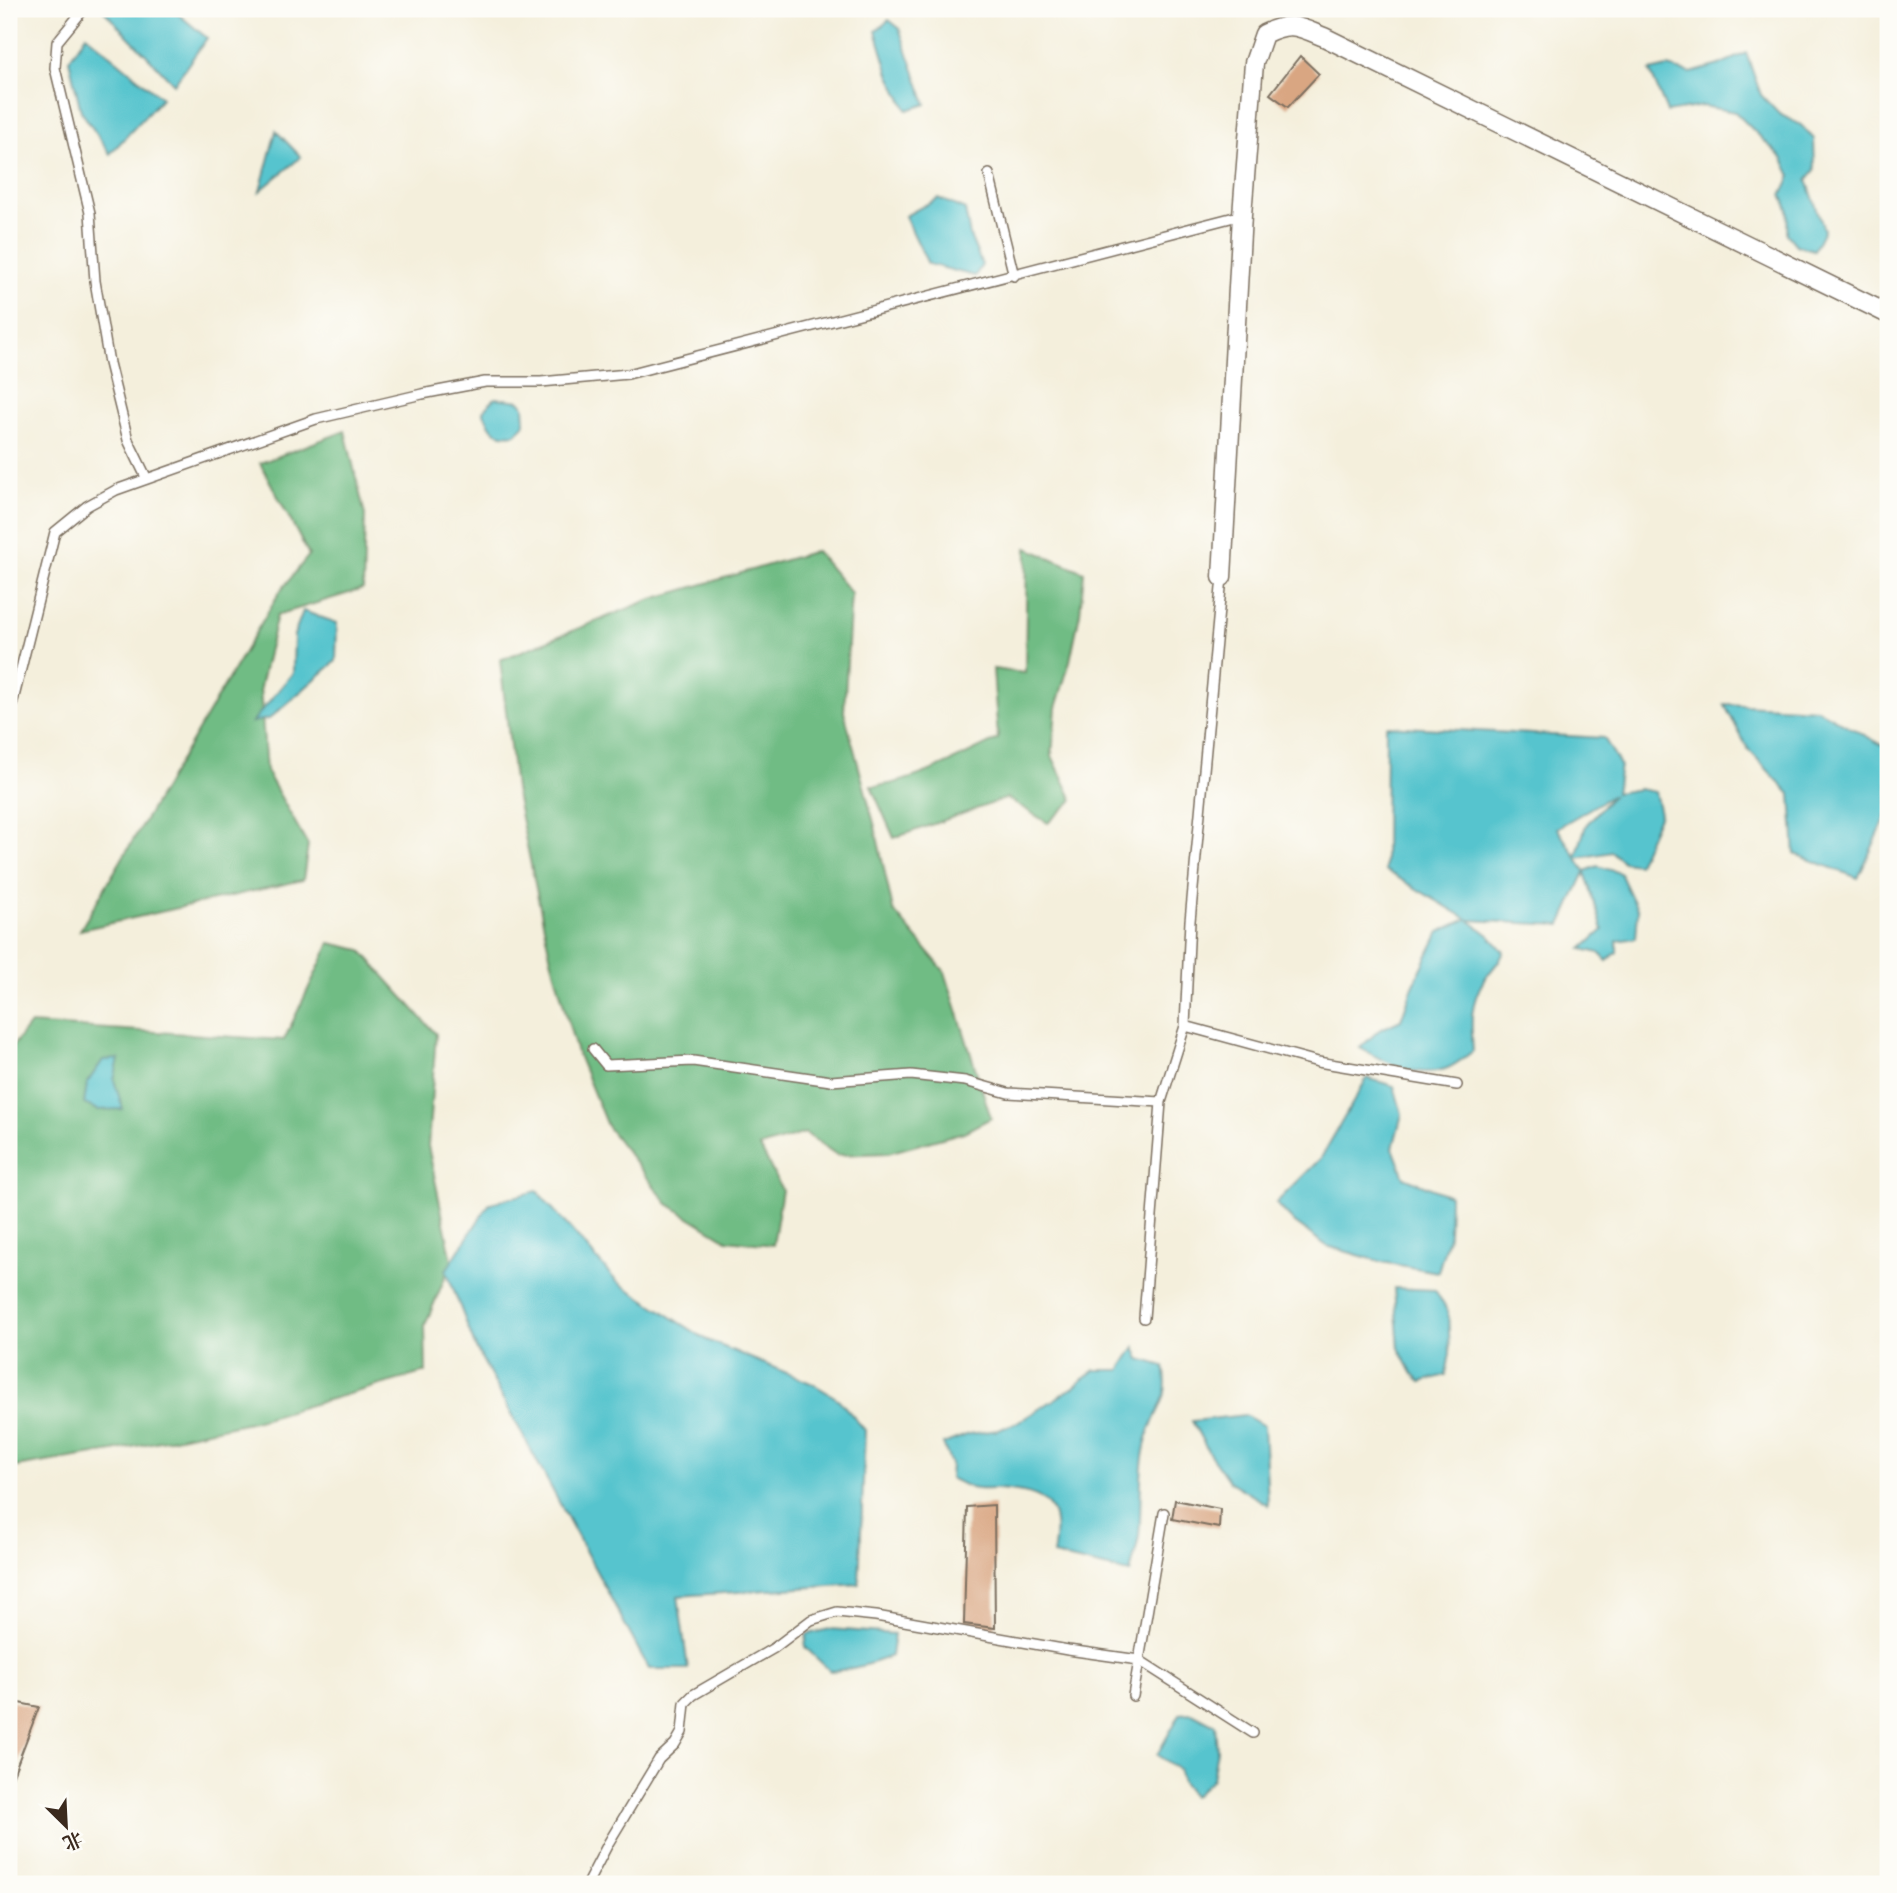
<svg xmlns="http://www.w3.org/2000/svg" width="1897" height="1893" font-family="'Sorts Mill Goudy','Noto Serif SC',serif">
	<rect width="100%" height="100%" fill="#fdfcf7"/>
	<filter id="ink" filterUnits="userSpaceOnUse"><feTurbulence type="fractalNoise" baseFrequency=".0143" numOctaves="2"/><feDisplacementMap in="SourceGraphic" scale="14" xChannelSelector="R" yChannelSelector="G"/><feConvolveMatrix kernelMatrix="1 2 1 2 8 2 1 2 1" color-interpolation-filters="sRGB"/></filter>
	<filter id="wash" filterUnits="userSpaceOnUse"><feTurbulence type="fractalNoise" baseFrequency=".00686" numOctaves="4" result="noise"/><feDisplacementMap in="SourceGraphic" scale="28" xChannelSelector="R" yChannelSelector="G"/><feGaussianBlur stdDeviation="1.57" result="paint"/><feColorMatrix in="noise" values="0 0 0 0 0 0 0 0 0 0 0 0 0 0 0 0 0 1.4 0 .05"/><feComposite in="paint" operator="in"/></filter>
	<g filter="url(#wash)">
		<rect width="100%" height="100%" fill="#f4efdc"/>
		<path fill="#6fbc84" stroke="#557351" stroke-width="2" d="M345,431L365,515L363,589L277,615L260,687L266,771L308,845L303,880L80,930L279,593L309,555L260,463Z
			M1027,548L1084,572L1080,613L1070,661L1056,708L1052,756L1073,800L1048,823L1007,798L894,838L871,786C907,786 965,755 998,739L993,669L1025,673Z
			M816,551L851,593L844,712L875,827L893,910L945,972L991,1118L964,1132L888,1153L837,1155L805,1133L760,1147L782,1190L773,1245L727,1240L668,1204L607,1126L576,1050L550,955L515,789L500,660L649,600Z
			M330,943L361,950L436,1034L428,1146L452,1261L425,1325L426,1372L254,1421L113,1451L9,1468V1051L30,1024L284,1040Z"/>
		<path fill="#57c4ce" stroke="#497776" stroke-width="2" fill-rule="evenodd" d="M106,9H172L207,38L174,84L104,11Z
			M889,20L899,28L926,104L907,110L889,74L876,31Z
			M86,35L162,98L110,154L81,111L69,60Z
			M1746,53L1761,95L1779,114L1801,125L1814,139L1815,170L1807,180L1824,230L1814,250L1796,245L1787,234L1788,209L1782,195L1791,176L1783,159L1735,112L1703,106L1667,112L1650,71L1667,67L1691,73L1719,65Z
			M276,131L301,157L260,191Z
			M938,198L965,210L970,236L982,265L975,276L928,264L905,216Z
			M495,398L520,401L524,406L525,424L516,434C494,437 491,429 483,411Z
			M303,611L337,623L336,661L269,719L252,722L293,673L294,635Z
			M1724,704L1817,709L1888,748V813L1858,878L1795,854L1791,795L1748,749Z
			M1386,726L1604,738L1620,765L1616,793L1639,789L1655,792L1660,814L1638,864L1623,862L1612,852L1577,858L1585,871L1598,866L1620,873L1638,911L1636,938L1617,941V952L1607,961L1599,953L1582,949L1603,930L1585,872L1561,925L1469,920L1490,936L1504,952C1499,963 1491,970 1484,980C1469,1005 1471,1023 1473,1051C1465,1057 1455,1066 1445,1069C1416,1079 1385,1062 1360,1048L1379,1030L1401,1020L1413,986L1439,932L1467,919L1385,870ZM1613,795L1586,825L1576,857L1557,828Z
			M119,1059L114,1080L123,1109L98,1110L84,1104L87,1083L103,1060Z
			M1367,1078L1394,1086L1402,1114L1393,1148L1404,1177L1450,1196L1449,1233L1438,1272L1382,1262L1327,1246L1295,1223L1276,1203L1321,1158Z
			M537,1191L616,1281L707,1340L813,1384L838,1399L865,1430L859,1584L678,1596L688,1669H649L476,1348L446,1270L490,1203Z
			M1394,1288L1435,1290L1448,1312L1450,1353L1446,1375L1421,1382L1411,1371L1399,1348Z
			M1135,1347L1140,1359L1164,1366C1171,1402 1156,1407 1147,1438C1138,1470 1142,1502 1139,1535C1137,1548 1133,1560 1130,1573L1053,1555C1062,1504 1048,1492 998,1489C990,1489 979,1490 971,1488C964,1486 957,1481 950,1478L951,1464L943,1444L969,1434L999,1430L1020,1421L1074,1387L1095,1370H1120Z
			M1245,1415L1264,1426L1268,1505L1229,1481L1209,1453L1192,1421Z
			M830,1629L894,1634L891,1656C871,1664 852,1670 830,1671L805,1647L807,1634Z
			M1192,1713L1215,1725L1217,1750L1212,1779L1193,1797L1182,1782L1178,1769L1157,1755L1180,1714Z"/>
		<g id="blocks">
			<path fill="#d9a682" d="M1300,56L1319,74L1288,107L1270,94Z
				M1175,1500L1220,1509L1219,1528L1172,1519Z
				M994,1505L995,1628L964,1624L967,1507Z
				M9,1701L39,1707L10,1783H9Z"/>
		</g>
	</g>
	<g filter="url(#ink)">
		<use href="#blocks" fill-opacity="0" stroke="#7c6f60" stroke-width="2"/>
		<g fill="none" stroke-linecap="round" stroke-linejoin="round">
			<g stroke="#7c6f60" stroke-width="12">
				<path id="service" d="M84,9L57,42L55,68L90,213L95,281L109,363L128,440L147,479
					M989,174L1014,276
					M9,717L55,532L87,506L116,490L316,419L422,394L485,382H541L628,374L1242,215
					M1185,1026L1318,1062L1457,1085
					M593,1049L606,1065L693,1061L831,1081L911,1075L965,1081L1008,1093L1161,1102
					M1144,1318L1161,1102L1185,1026L1190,921L1222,577
					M1133,1696L1164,1513
					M587,1884L609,1842L659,1759L675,1744L682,1732L685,1703L693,1695L774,1648L811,1620L837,1612L876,1616L1068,1650L1139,1660L1253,1733"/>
			</g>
			<g stroke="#7c6f60" stroke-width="21">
				<path id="minor" d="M1222,577L1242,215L1254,63L1264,34C1290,21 1297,26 1324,37L1888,314"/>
			</g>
			<use href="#service" stroke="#fff" stroke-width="9"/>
			<use href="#minor" stroke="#fff" stroke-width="18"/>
		</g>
	</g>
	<rect width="1897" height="1893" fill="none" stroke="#fdfcf7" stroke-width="35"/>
	<g transform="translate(66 1826) rotate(156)" stroke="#fdfcf7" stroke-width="5" paint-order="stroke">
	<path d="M0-5L12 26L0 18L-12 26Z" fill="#3b2a1e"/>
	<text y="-10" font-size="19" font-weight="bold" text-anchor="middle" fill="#3b2a1e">北</text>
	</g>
</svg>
